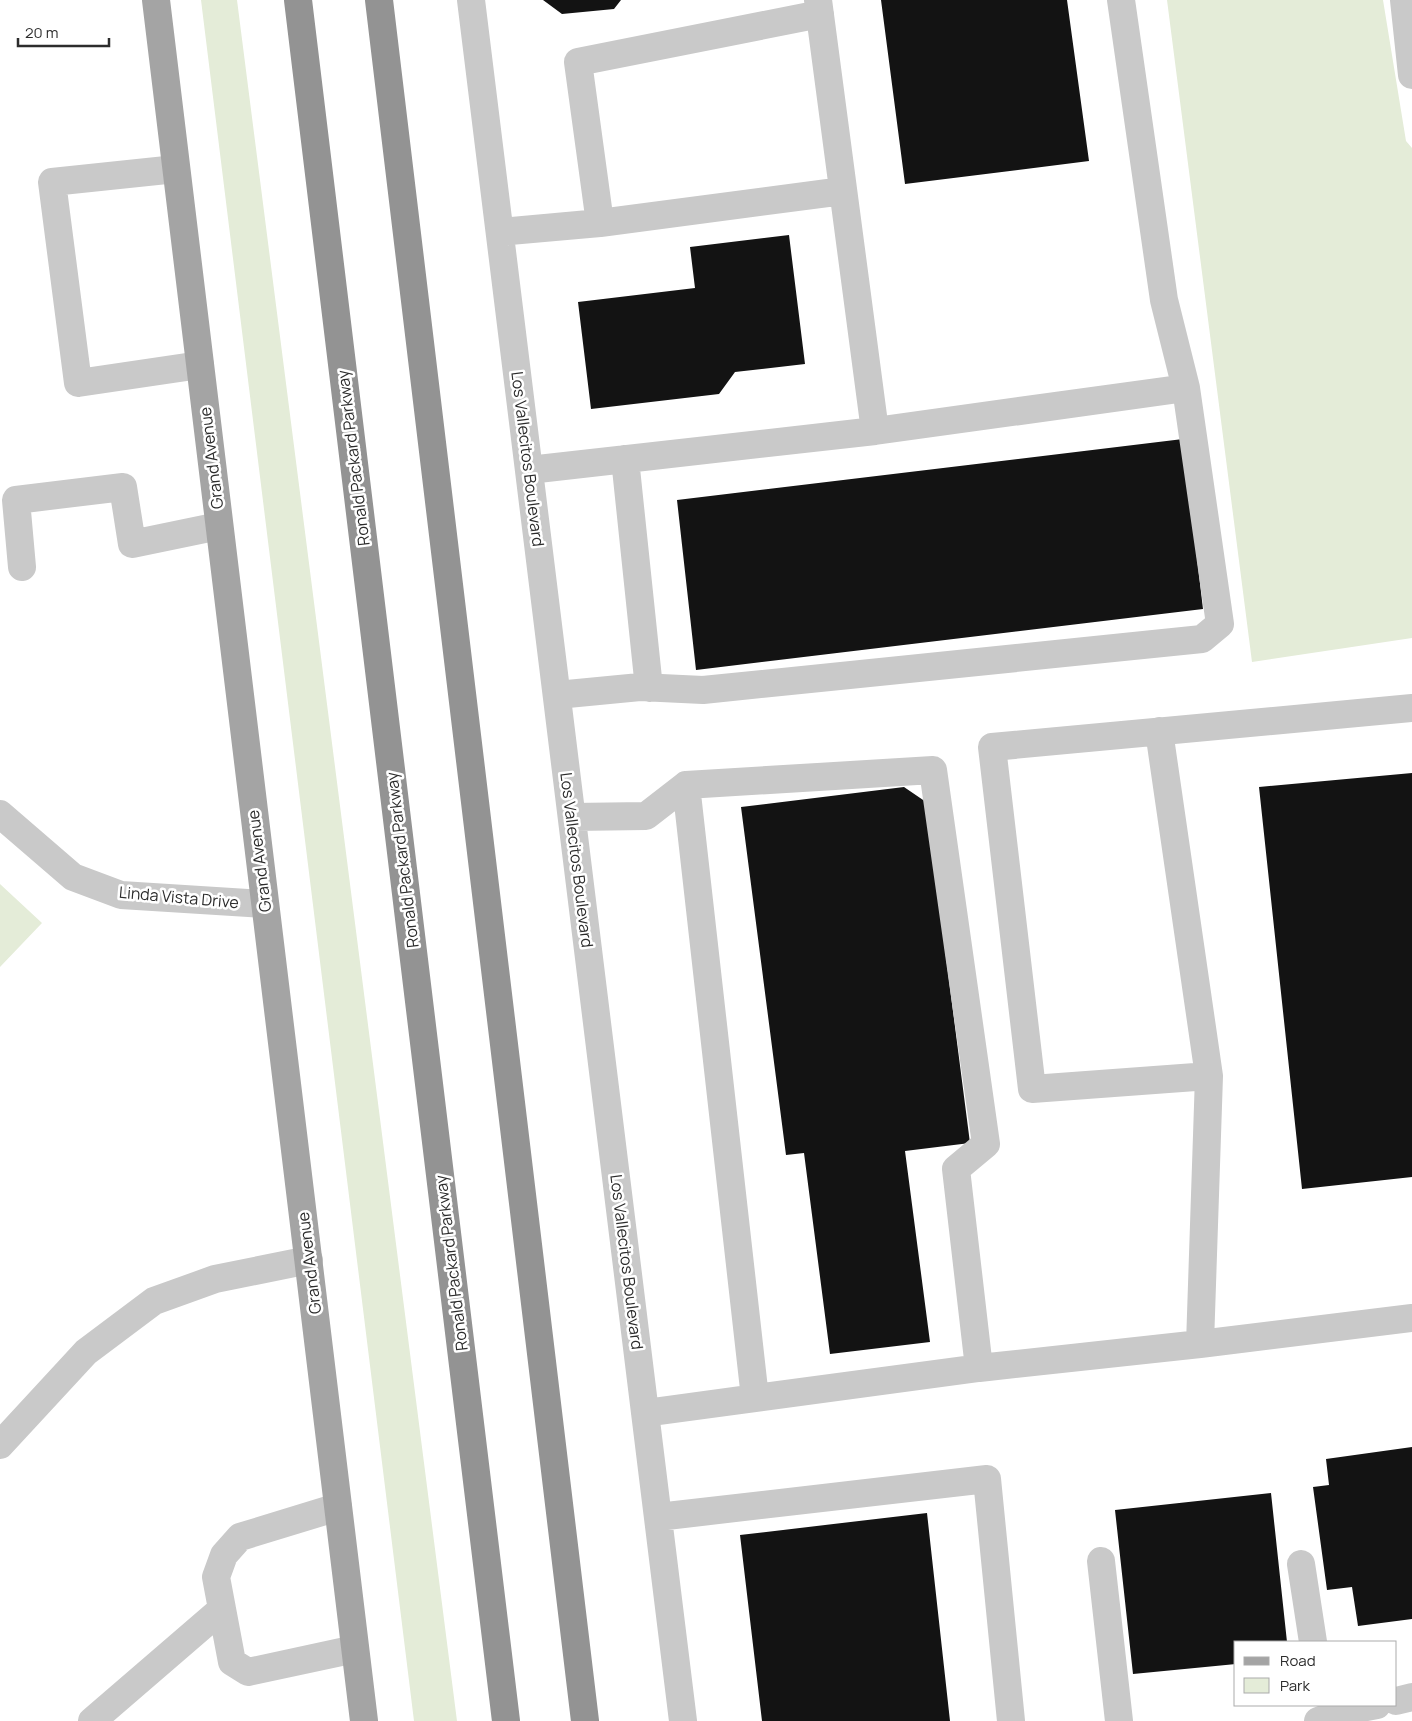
<svg xmlns="http://www.w3.org/2000/svg" width="1412" height="1721" font-family="Manrope,sans-serif">
	<rect width="100%" height="100%" fill="#fff"/>
	<path fill="#e4ecd8" d="M201,0H237L457,1721H414Z
		M1167,0H1383L1406,141L1412,148V638L1252,662Z
		M0,884L42,923L0,967Z"/>
	<path fill="#131313" d="M543,0H621L614,9L562,14Z
		M881,0H1067L1089,161L905,184Z
		M789,235L805,364L735,372L719,394L591,409L578,302L695,288L690,247Z
		M1183,439L1203,609L696,670L677,500Z
		M1412,773V1177L1302,1189L1259,787Z
		M904,787L926,802L970,1143L905,1151L930,1342L830,1354L804,1153L786,1155L741,807Z
		M1412,1447V1619L1358,1626L1352,1587L1327,1590L1313,1487L1329,1485L1326,1459Z
		M1271,1493L1287,1642H1236V1664L1133,1674L1115,1510Z
		M927,1513L950,1721H762L740,1535Z"/>
	<g fill="none" stroke-linecap="round" stroke-linejoin="round">
		<path stroke="#c9c9c9" stroke-width="28" d="M471,0L683,1721
			M1404,0L1412,75
			M176,169L52,182L78,383L200,365
			M600,223L843,191
			M500,232L600,223L578,62L820,14
			M875,431L1186,388L1164,300L1121,0
			M625,459L649,688
			M529,470L875,431L818,0
			M22,567L16,500L123,487L132,544L219,526
			M557,695L640,687L703,690L1202,639L1220,624L1186,388
			M1159,731L1209,1076L1032,1089L992,747L1412,708
			M686,785L755,1398
			M0,814L73,877L121,895L264,904
			M572,817L646,816L686,785L933,770L986,1144L956,1169L979,1368
			M1200,1344L1412,1318
			M645,1413L979,1368L1200,1344L1209,1076
			M0,1445L86,1352L154,1301L215,1279L309,1260
			M338,1507L240,1537L224,1555L216,1577L232,1662L248,1672L355,1649
			M658,1517L987,1479L1011,1721
			M1101,1561L1119,1721
			M1301,1564L1313,1642
			M1396,1701L1412,1697
			M92,1721L222,1609
			M1318,1721L1341,1712L1377,1705"/>
		<path stroke="#a4a4a4" stroke-width="28" d="M156,0L364,1721"/>
		<path stroke="#939393" stroke-width="28" d="M298,0L506,1721
			M379,0L585,1721"/>
	</g>
	<g text-anchor="middle" dominant-baseline="central" stroke-width="5" stroke-linejoin="round" paint-order="stroke">
		<g font-size="16" fill="#2c2c2c" stroke="#fff">
			<text transform="translate(211 458) rotate(-97)">Grand Avenue</text>
			<text transform="translate(353 458) rotate(-97)">Ronald Packard Parkway</text>
			<text transform="translate(528 459) rotate(83)">Los Vallecitos Boulevard</text>
			<text transform="translate(402 860) rotate(-97)">Ronald Packard Parkway</text>
			<text transform="translate(577 860) rotate(83)">Los Vallecitos Boulevard</text>
			<text transform="translate(259 861) rotate(-97)">Grand Avenue</text>
			<text transform="translate(179 897) rotate(5)">Linda Vista Drive</text>
			<text transform="translate(627 1262) rotate(83)">Los Vallecitos Boulevard</text>
			<text transform="translate(309 1263) rotate(-97)">Grand Avenue</text>
			<text transform="translate(451 1263) rotate(-97)">Ronald Packard Parkway</text>
		</g>
	</g>
	<rect x="1234" y="1641" width="162" height="65" fill="#ffffff" stroke="#ababab"/>
	<rect x="1244" y="1657" width="25" height="8" fill="#a4a4a4" stroke="#ababab"/>
	<text x="1280" y="1666" font-size="15" fill="#2c2c2c">Road</text>
	<rect x="1244" y="1678" width="25" height="15" fill="#e4ecd8" stroke="#ababab"/>
	<text x="1280" y="1691" font-size="15" fill="#2c2c2c">Park</text>
	<path d="M18 38v8h91v-8" fill="none" stroke="#2c2c2c" stroke-width="2.5"/>
	<text x="25" y="38" font-size="15" fill="#2c2c2c" stroke="#ffffff" stroke-width="4" paint-order="stroke">20 m</text>
</svg>
